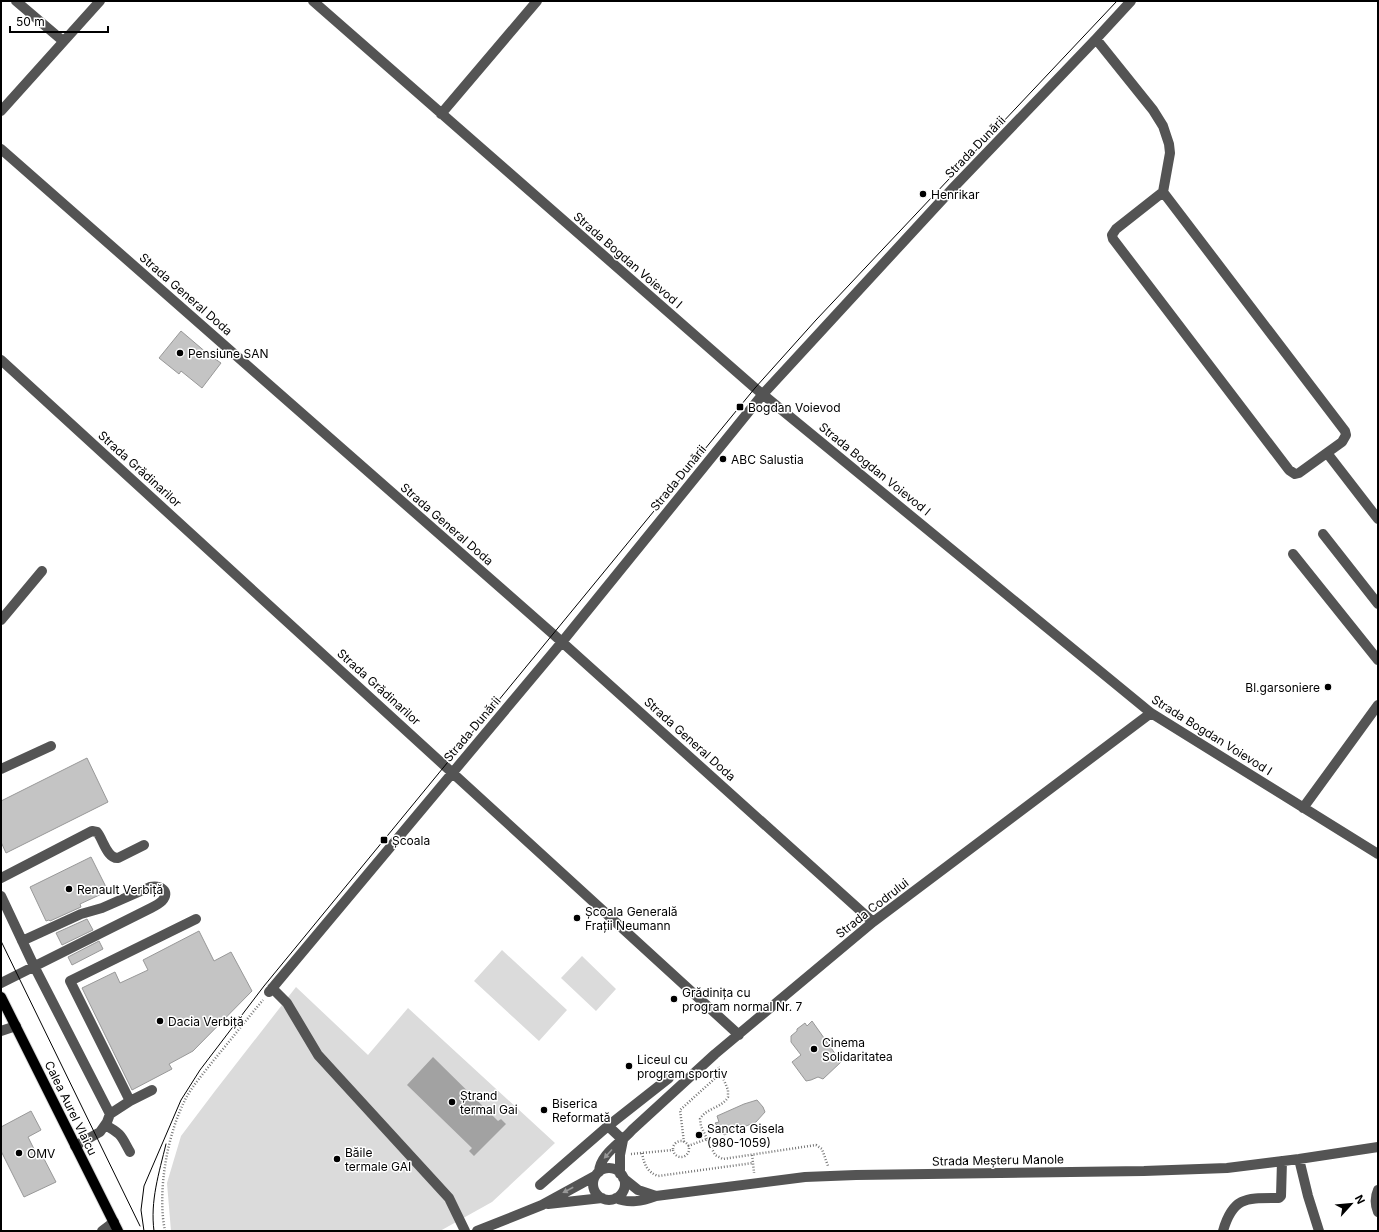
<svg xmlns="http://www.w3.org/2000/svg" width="1379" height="1232" font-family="Inter,sans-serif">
	<rect width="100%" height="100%" fill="#fff"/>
	<path fill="#dbdbdb" d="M502,950L567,1010L539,1041L474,981Z
		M582,956L616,989L596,1011L561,978Z
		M296,987L368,1055L408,1008L555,1143L492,1202L440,1231H171L167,1183L181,1136L215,1091Z"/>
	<path fill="#a2a2a2" d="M433,1057L498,1121L501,1119L506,1124L474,1156L469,1151L472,1148L407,1085Z"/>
	<path fill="#c4c4c4" stroke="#989898" d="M181,331L208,354L221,363L202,388L181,371L179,374L159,358Z
		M87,758L108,802L6,853L1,842V801Z
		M91,857L108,891L80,904L81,907L50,921L49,920L46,921L30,887Z
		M87,919L93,930L62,945L56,933Z
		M199,931L214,961L231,952L252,991L193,1051L169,1064L172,1069L132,1090L82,988L115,972L120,983L148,970L143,960Z
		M99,941L103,949L72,965L68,957Z
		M812,1021L841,1062L823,1079L818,1077L811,1080L806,1081L792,1062L801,1055L791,1042V1036L797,1031V1029L805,1023L807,1026Z
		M757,1100L763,1107L765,1112L756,1122L724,1135L715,1123L719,1122L717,1116L744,1104Z
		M31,1111L41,1130L28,1137L38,1157L42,1155L56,1182L24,1197L1,1151V1127Z"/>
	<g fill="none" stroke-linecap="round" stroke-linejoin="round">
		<g stroke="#dbdbdb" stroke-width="12">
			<path id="major" d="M1,997L118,1231"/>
		</g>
		<path stroke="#767676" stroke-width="2.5" stroke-dasharray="1 2" stroke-linecap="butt" d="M707,1139L701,1126L700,1119C706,1108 722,1108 728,1097V1090L721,1073
			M673 1149a8 8 0 1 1 16 0a8 8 0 1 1-16 0Z
			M684,1142L680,1110L721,1073L718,1066
			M688,1146L707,1139L715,1155L723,1159L816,1145L822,1149L828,1166
			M642,1153C644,1164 647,1172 658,1176L753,1163L754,1173
			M631,1154L673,1150
			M752,1155L753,1163
			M165,1231C157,1192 167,1134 186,1098C193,1085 204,1073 213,1061C230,1041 246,1020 263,1000"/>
		<path stroke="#545454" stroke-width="10" d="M16,1L63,41
			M313,1L755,388L1151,713L1378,854
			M1096,39L1153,110L1163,126L1169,144L1170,153L1163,192L1116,229L1112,235L1113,239L1289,470L1295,474L1299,473L1342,442L1346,435L1345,431L1163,192
			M1,111L100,1
			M441,114L537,1
			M1,149L553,634L873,922
			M1,360L739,1035
			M1327,453L1378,519
			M1323,534L1378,604
			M1293,554L1378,660
			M1,620L42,571
			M1,769L51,746
			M1303,808L1378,705
			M1,878L92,831L97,832C103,839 107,859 118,858L144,845
			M1,896L34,966L110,1114
			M1,983L151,908C155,906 159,904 162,901C171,891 160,885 150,887L102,908L81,914L22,941
			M272,988L287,1003L318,1055L449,1198L465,1231
			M269,992L562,642L763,394L953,188L1096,39L1131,1
			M1,1031L16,1026
			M130,1101L70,981L196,919
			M105,1125C122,1134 121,1136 130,1152
			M608,1126L623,1140
			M75,1146L100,1132L107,1122L110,1114L130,1101L152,1090
			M1299,1159L1308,1196L1319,1231
			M593 1184a16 16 0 1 1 32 0a16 16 0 1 1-32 0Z
			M599,1172C600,1154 621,1143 632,1130L715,1054L873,922L1151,713
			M620,1174V1155L623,1140
			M623,1178L638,1190L656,1196L805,1177L856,1175L1144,1171L1227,1168L1299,1159L1378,1147
			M540,1185L608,1126L669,1078
			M1378,1190C1375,1197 1375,1205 1378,1212
			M616,1198C629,1204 642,1201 656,1196
			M548,1204L602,1198
			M102,1231L114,1222
			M477,1231L542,1205L595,1176
			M1223,1231C1233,1196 1247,1198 1279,1198L1281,1196L1282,1161"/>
		<use href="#major" stroke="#000" stroke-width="10"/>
		<path stroke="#000" stroke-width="1" d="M1,941L140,1226
			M144,1231L141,1210L144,1186L181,1100L200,1070L264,986L755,388L816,320L1117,1
			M154,1231C150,1201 159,1173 166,1144"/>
	</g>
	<defs><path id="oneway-solid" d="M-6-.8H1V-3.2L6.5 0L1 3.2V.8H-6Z"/></defs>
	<g fill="#989898">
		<use href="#oneway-solid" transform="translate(608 1154) rotate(132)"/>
		<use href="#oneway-solid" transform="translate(568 1190) rotate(152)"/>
	</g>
	<g fill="#000" stroke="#fff" stroke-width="1.5">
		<circle cx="923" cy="194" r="4"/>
		<circle cx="180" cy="353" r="4"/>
		<rect x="736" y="403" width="8" height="8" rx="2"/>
		<circle cx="723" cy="459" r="4"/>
		<circle cx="1328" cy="687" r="4"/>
		<rect x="380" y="836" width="8" height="8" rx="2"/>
		<circle cx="69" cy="889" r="4"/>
		<circle cx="577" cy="918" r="4"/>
		<circle cx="674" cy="999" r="4"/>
		<circle cx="160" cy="1021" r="4"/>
		<circle cx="814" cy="1049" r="4"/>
		<circle cx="629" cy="1066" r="4"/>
		<circle cx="452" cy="1102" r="4"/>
		<circle cx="544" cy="1110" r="4"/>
		<circle cx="699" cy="1135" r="4"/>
		<circle cx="19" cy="1153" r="4"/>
		<circle cx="337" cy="1159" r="4"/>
	</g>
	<g text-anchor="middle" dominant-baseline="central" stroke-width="3" stroke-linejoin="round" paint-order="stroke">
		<g font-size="12" fill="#000" stroke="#fff">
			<text transform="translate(975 147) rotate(-46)">Strada Dunării</text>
			<text transform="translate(628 260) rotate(41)">Strada Bogdan Voievod I</text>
			<text transform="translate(186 294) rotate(41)">Strada General Doda</text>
			<text transform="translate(140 469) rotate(42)">Strada Grădinarilor</text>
			<text transform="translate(875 469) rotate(39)">Strada Bogdan Voievod I</text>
			<text transform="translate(678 478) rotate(-51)">Strada Dunării</text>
			<text transform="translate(447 524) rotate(41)">Strada General Doda</text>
			<text transform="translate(379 687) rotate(42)">Strada Grădinarilor</text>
			<text transform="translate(472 729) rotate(-50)">Strada Dunării</text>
			<text transform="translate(1212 735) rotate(32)">Strada Bogdan Voievod I</text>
			<text transform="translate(690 739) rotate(42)">Strada General Doda</text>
			<text transform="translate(872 908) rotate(-38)">Strada Codrului</text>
			<text transform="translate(71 1108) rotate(64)">Calea Aurel Vlaicu</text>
			<text transform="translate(998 1160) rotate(-1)">Strada Meșteru Manole</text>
		</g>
		<g font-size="12" fill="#000" stroke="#fff" text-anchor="start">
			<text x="931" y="194">Henrikar</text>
			<text x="188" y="353">Pensiune SAN</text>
			<text x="748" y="407">Bogdan Voievod</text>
			<text x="731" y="459">ABC Salustia</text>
			<text x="1320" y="687" text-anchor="end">Bl.garsoniere</text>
			<text x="392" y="840">Școala</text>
			<text x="77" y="889">Renault Verbiță</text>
			<text x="585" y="911">Școala Generală<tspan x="585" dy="14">Frații Neumann</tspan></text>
			<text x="682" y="992">Grădinița cu<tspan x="682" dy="14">program normal Nr. 7</tspan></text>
			<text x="168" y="1021">Dacia Verbiță</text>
			<text x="822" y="1042">Cinema<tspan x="822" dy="14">Solidaritatea</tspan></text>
			<text x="637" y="1059">Liceul cu<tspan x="637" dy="14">program sportiv</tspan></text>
			<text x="460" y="1095">Ștrand<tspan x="460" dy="14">termal Gai</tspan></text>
			<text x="552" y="1103">Biserica<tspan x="552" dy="14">Reformată</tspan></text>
			<text x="707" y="1128">Sancta Gisela<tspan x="707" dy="14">(980-1059)</tspan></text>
			<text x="345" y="1152">Băile<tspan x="345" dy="14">termale GAI</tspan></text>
			<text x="27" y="1153">OMV</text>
		</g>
	</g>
	<rect width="1379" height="1232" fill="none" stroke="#000000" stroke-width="4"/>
	<g transform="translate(1351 1204) rotate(63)" stroke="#ffffff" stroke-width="3" paint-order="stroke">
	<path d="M0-3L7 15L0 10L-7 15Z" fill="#000000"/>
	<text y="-6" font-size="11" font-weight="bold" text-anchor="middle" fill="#000000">N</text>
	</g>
	<path d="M10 26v6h98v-6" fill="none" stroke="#000000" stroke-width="2"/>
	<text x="16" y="26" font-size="12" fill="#000000" stroke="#ffffff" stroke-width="3" paint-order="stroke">50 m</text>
</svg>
